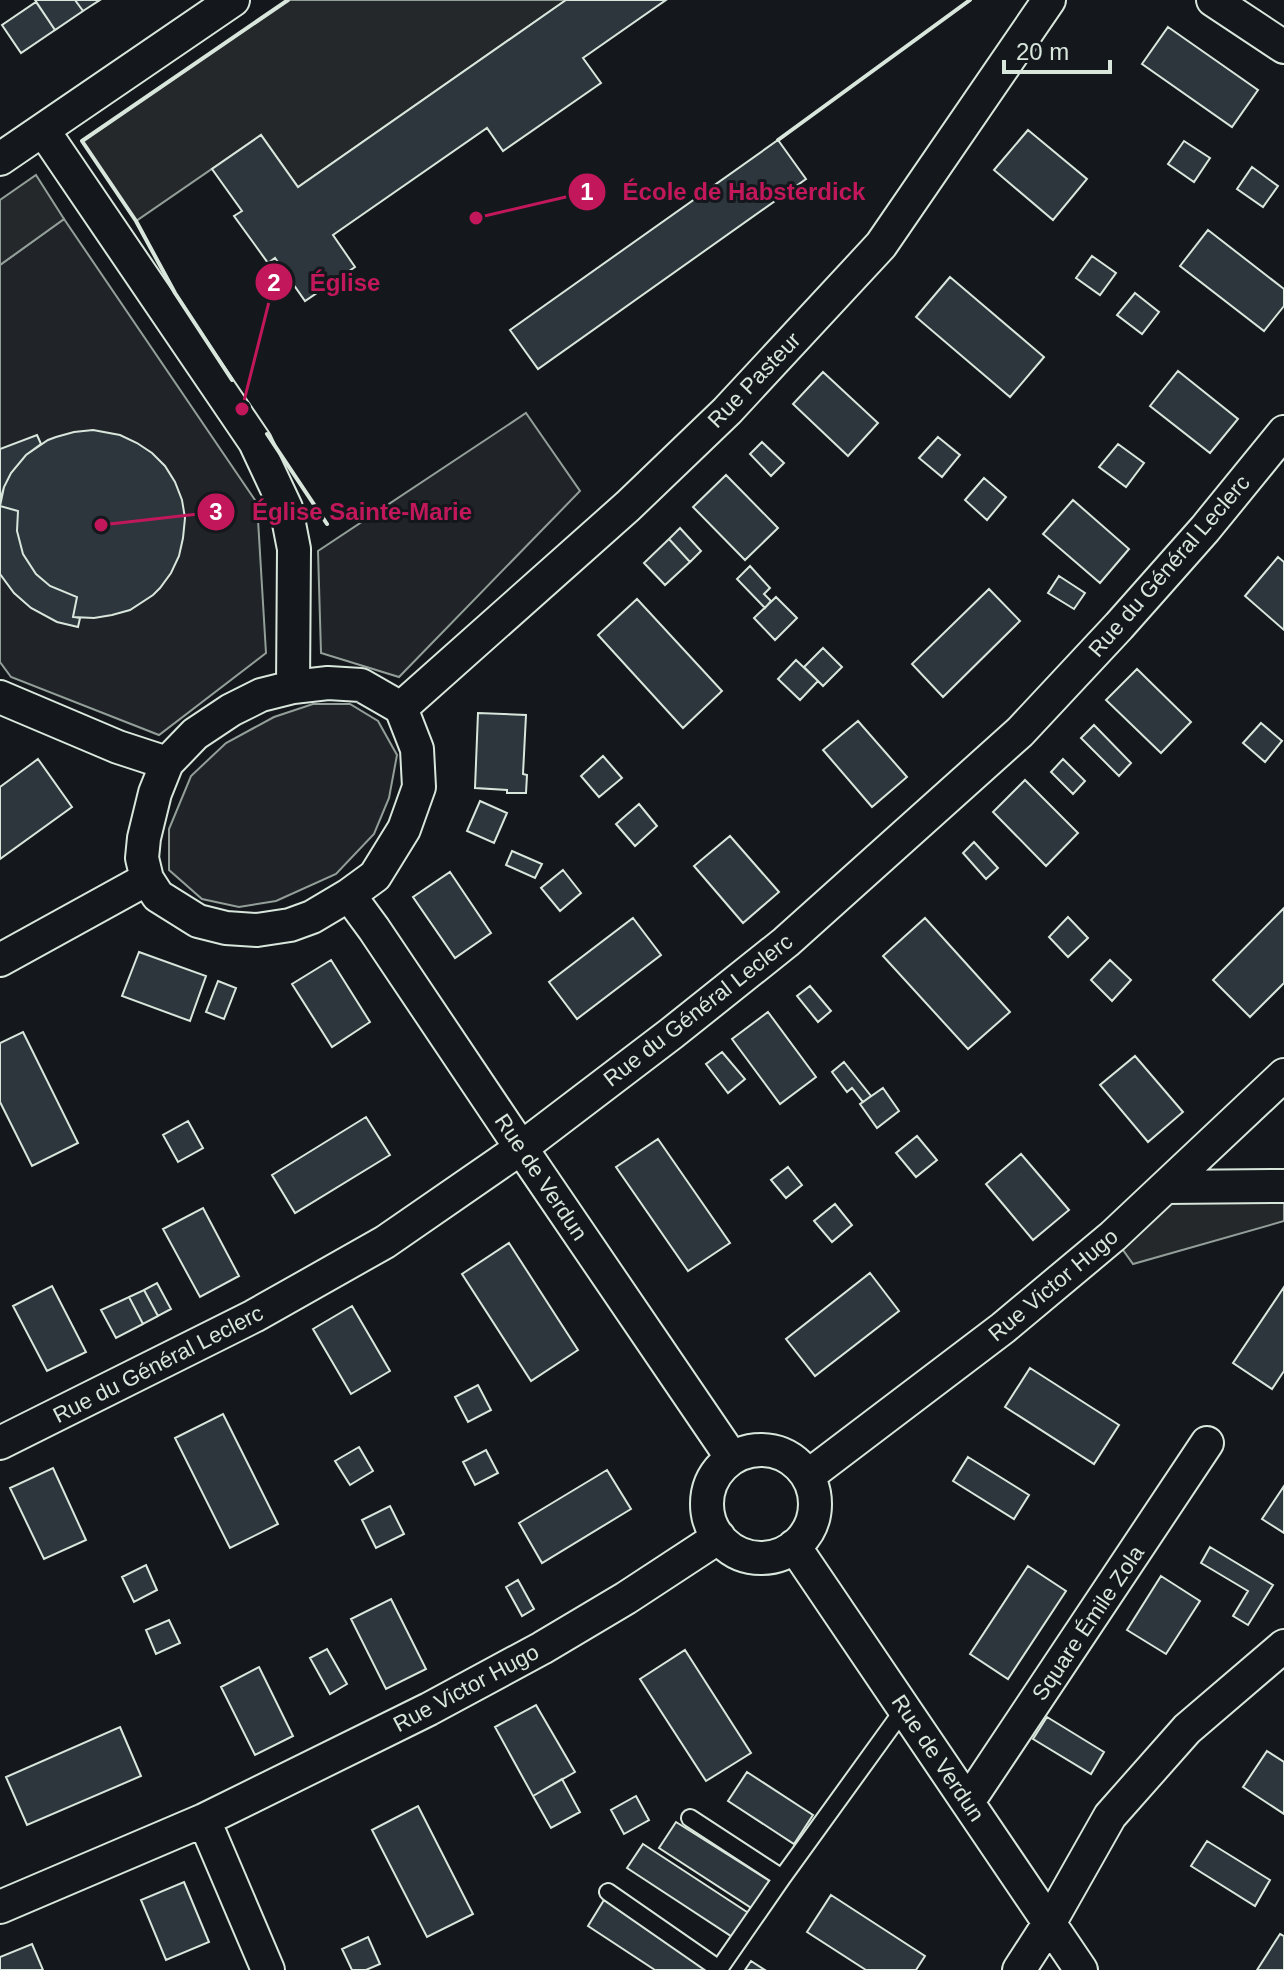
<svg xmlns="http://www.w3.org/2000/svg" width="1284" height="1970" font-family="Helvetica,sans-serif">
	<rect width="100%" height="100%" fill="#14181c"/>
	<path fill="#202428" stroke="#939e99" stroke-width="2" d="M64,219L257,503L266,653L159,735L11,677L0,662V265Z
		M526,413L580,491L399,677L321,653L318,551Z
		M313,704H350L378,721L397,755L389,798L374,834L336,874L276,901L239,907L202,899L169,870V829L191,776L226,743L274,717Z"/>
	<path fill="#24282b" stroke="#939e99" stroke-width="2" d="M288,0H566L298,187L261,135L136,221L82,141Z
		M36,175L64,219L0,265V200Z
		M1284,1186V1221L1133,1264L1113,1236L1166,1187Z"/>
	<path fill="#2c363c" stroke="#d8e6dc" stroke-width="2" d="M35,0H75L83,11L55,30Z
		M75,0H100L83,11Z
		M566,0H666L583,58L601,83L503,151L487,128L333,235L355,267L305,301L275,258L268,263L234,216L242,211L212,169L261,135L298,187Z
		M36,2L55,30L21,53L2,25Z
		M1168,27L1258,90L1232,127L1142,64Z
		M1028,130L1087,179L1053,220L994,170Z
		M778,140L806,179L538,369L510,330Z
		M1184,141L1210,158L1194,182L1168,164Z
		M1252,167L1278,186L1263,207L1237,189Z
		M1208,230L1284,289V306L1264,331L1180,266Z
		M1092,256L1116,273L1100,295L1076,278Z
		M950,277L1044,357L1010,397L916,317Z
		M1135,293L1159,312L1142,334L1117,315Z
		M1178,371L1238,419L1210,453L1150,406Z
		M823,372L878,423L848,456L793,404Z
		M93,430L120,435L137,443L152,453L165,466L175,482L182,500L185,518L183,538L179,556L171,573L160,588L153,595L130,610L112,615L94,618L73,617L77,597L50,586L36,574L23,554L17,531L18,511L0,506L4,487L11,473L26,455L48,440L56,437L74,432Z
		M37,435L41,444L26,455L11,473L4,487L0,501V449Z
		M938,437L960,455L942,477L919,458Z
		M762,442L784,463L771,476L750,454Z
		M1118,444L1144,463L1126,487L1099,467Z
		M726,475L778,528L745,560L693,507Z
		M984,478L1006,497L987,520L965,500Z
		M1073,500L1129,549L1100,583L1043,534Z
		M0,506L18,511L17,531L23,554L36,574L50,586L77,597L73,617L80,618L78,627L57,622L31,608L14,593L0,574Z
		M680,528L701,551L690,562L669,539Z
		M669,539L690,562L665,585L644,563Z
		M1278,557L1284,562V630L1245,596Z
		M750,566L770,588L764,594L771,601L765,608L737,579Z
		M1059,576L1085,593L1074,609L1048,593Z
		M989,589L1020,621L943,697L912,664Z
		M776,597L797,618L775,640L754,618Z
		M637,599L722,691L683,728L598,635Z
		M823,648L842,667L823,686L804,667Z
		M796,660L818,681L800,700L778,679Z
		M1137,669L1191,722L1161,753L1106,700Z
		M478,713L526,715L523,774L527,775L526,793H507V790L475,788Z
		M858,721L907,777L872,807L823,750Z
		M1261,723L1282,741L1265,762L1243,743Z
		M1094,725L1131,763L1119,776L1081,738Z
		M603,756L622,778L599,797L581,776Z
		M38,759L72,807L0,859V787Z
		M1063,759L1085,781L1073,794L1051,772Z
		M1025,780L1078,833L1046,866L993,812Z
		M480,801L507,813L494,843L467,831Z
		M639,804L657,826L635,846L616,824Z
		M730,836L779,892L743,923L694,866Z
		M974,842L998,868L986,879L963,853Z
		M512,851L542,864L535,878L506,865Z
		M563,870L581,893L560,911L541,888Z
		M450,872L491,933L455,958L413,897Z
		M1284,908V983L1250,1017L1213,980Z
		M1068,917L1088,938L1068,957L1049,937Z
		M633,918L661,955L577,1019L549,982Z
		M925,918L1010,1012L968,1049L883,956Z
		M139,952L206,976L190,1021L122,996Z
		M331,960L370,1022L332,1047L292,984Z
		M1110,960L1131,980L1112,1001L1091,980Z
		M218,981L236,988L224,1019L206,1012Z
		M810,986L831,1011L818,1022L797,996Z
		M768,1012L816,1077L780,1104L732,1039Z
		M23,1032L78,1143L32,1166L0,1102V1043Z
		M722,1052L745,1079L728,1093L706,1064Z
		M1135,1056L1183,1112L1148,1142L1100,1085Z
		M844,1062L871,1096L863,1102L852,1088L847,1092L832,1072Z
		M883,1088L899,1111L877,1128L860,1104Z
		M366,1117L390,1155L295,1213L272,1175Z
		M188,1121L203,1148L178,1162L163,1135Z
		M917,1136L937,1160L916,1177L896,1153Z
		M658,1139L730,1243L688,1271L616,1167Z
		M1021,1154L1069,1210L1033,1240L986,1184Z
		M788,1167L802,1185L786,1198L771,1180Z
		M835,1204L852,1225L832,1242L814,1221Z
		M203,1208L239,1276L200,1297L163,1229Z
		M509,1243L578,1350L531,1381L462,1274Z
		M870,1273L899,1311L815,1376L786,1339Z
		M157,1283L171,1309L158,1316L144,1290Z
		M52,1286L86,1352L47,1371L13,1306Z
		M1284,1287V1371L1272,1389L1233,1363Z
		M144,1290L158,1316L143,1324L129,1297Z
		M129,1297L143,1324L116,1338L101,1310Z
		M352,1306L390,1371L351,1394L313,1329Z
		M1030,1368L1119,1425L1094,1464L1005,1407Z
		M478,1385L491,1410L468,1422L455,1397Z
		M223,1414L278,1524L230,1548L175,1438Z
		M359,1447L373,1471L350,1485L335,1461Z
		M486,1450L498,1473L475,1485L463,1462Z
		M968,1457L1029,1495L1014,1519L953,1481Z
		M53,1468L86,1540L44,1559L10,1488Z
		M607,1470L631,1509L542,1563L519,1523Z
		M1284,1486V1533L1262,1519Z
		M390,1506L404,1534L376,1548L362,1520Z
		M1210,1547L1273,1585L1248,1625L1233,1616L1248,1591L1201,1563Z
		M146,1565L157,1590L134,1602L122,1577Z
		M1028,1566L1066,1591L1008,1679L970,1654Z
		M1161,1576L1200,1601L1166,1654L1127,1630Z
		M518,1580L534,1609L522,1616L506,1587Z
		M391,1599L426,1669L386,1689L351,1619Z
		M169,1620L180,1643L156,1654L146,1630Z
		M327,1649L347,1684L330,1694L310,1658Z
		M685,1650L751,1753L706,1781L640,1679Z
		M259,1667L293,1736L255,1755L221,1687Z
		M536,1705L575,1772L533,1796L495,1727Z
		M1047,1717L1104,1752L1091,1774L1033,1739Z
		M120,1727L141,1776L27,1825L6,1777Z
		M1267,1751L1284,1762V1814L1243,1787Z
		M747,1772L813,1815L794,1844L728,1801Z
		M562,1779L580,1812L551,1828L533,1796Z
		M636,1796L649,1820L624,1834L611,1810Z
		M418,1806L473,1914L427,1937L372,1830Z
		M676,1822L770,1881L753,1909L659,1848Z
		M1207,1841L1270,1880L1255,1906L1191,1866Z
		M643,1844L750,1914L734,1938L627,1868Z
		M184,1882L209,1942L166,1960L141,1900Z
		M831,1895L925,1956L916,1970H866L807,1932Z
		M604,1900L711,1970H655L588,1926Z
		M1280,1934L1284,1936V1970H1257Z
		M368,1937L380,1964L366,1970H352L342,1949Z
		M32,1944L43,1970H0V1957Z
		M751,1961L765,1970H745Z"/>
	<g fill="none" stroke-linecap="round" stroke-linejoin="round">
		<g stroke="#d8e6dc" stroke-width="20">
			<path id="lane" d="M690,1818L782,1878
				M608,1892L719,1969L782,1878L904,1709"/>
		</g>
		<g stroke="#d8e6dc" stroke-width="36">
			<path id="street" d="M1213,0L1284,47
				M43,130L255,442L286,508L294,549L293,687
				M0,159L233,0
				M328,683L361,685L401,708L417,749L419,787L404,829L375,876L349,895L312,917L290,925L257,930L226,928L198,921L158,896L147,879L142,858L144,838L155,793L167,763L195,734L231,710L261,695L293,687Z
				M0,697L118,747L167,763
				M401,708L628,506L727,411L881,245L1049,0
				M349,895L374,929L521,1148L732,1458
				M0,960L147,879
				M1166,1187L1284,1186
				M0,1443L254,1316L385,1242L521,1148L672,1033L786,942L1020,732L1119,626L1205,529L1284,432
				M707 1504a54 54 0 1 1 108 0a54 54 0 1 1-108 0Z
				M808,1476L1003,1328L1113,1236L1284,1075
				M794,1546L1081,1970
				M968,1802L1207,1443
				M204,1820L268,1970
				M0,1907L204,1820L429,1709L542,1648L626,1598L719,1537
				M1019,1970L1050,1922L1110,1816L1187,1729L1284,1646"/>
		</g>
		<use href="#lane" stroke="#14181c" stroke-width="16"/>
		<use href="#street" stroke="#14181c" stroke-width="32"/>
		<path stroke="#d8e6dc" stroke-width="4" d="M778,140L970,0
			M232,380L175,293L136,221L82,141L288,0
			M267,434L327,524"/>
	</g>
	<g text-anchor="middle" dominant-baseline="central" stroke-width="6" stroke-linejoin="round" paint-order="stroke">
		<g font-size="22" fill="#d8e6dc" stroke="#14181c">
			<text transform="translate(754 380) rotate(-46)">Rue Pasteur</text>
			<text transform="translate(1169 566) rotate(-49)">Rue du Général Leclerc</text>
			<text transform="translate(698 1010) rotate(-38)">Rue du Général Leclerc</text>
			<text transform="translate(541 1177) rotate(56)">Rue de Verdun</text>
			<text transform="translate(1053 1285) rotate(-40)">Rue Victor Hugo</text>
			<text transform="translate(158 1364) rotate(-27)">Rue du Général Leclerc</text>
			<text transform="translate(1088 1623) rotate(-56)">Square Émile Zola</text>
			<text transform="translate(466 1688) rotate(-28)">Rue Victor Hugo</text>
			<text transform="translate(938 1758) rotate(56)">Rue de Verdun</text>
		</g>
	</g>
	<path fill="none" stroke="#c2185b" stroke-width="3" d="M476 218L587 192M242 409L274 282M101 525L216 512"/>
	<g fill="#c2185b" stroke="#14181c" stroke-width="3">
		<circle cx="476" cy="218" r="8"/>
		<circle cx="242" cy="409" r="8"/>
		<circle cx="101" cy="525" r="8"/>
		<circle cx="587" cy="192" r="20"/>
		<circle cx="274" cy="282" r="20"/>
		<circle cx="216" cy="512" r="20"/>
	</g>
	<g font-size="24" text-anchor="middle" font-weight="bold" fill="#fff">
		<text x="587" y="200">1</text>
		<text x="274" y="291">2</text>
		<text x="216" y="520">3</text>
	</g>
	<g font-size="24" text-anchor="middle" font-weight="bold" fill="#c2185b" stroke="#14181c" stroke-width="6" stroke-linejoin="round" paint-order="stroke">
		<text x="744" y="200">École de Habsterdick</text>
		<text x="345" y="291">Église</text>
		<text x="362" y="520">Église Sainte-Marie</text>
	</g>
	<path d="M1004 60v12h106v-12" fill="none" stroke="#d8e6dc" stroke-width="4"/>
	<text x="1016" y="60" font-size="24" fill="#d8e6dc" stroke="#14181c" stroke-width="6" paint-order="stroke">20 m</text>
</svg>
